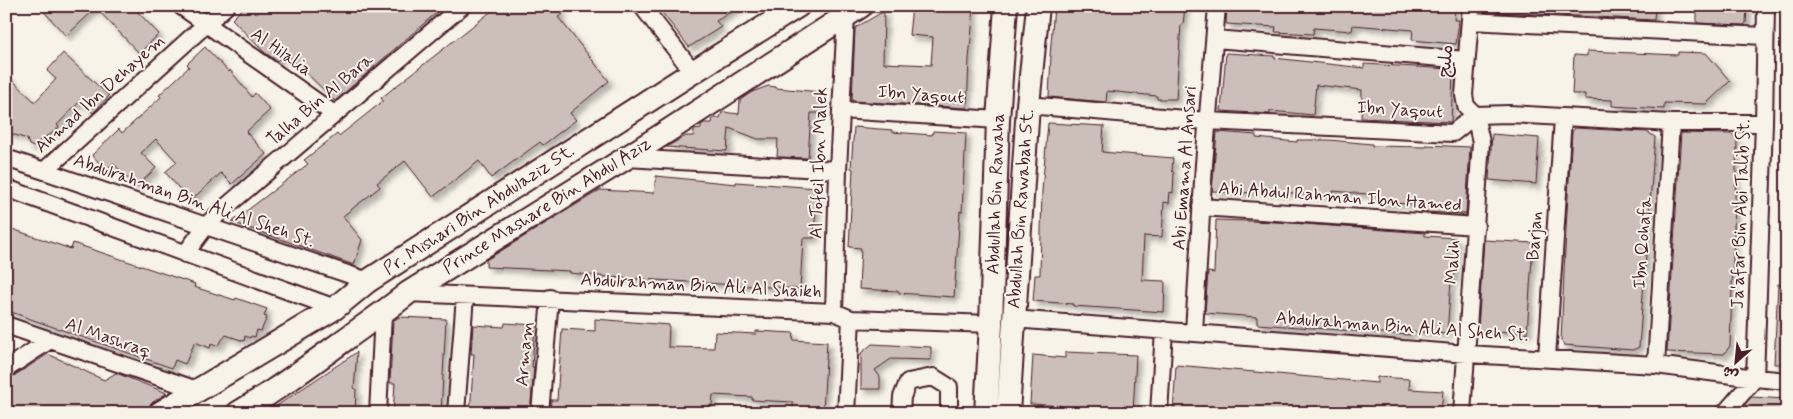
<svg xmlns="http://www.w3.org/2000/svg" width="1793" height="419" font-family="Mynerve,'Playpen Sans Arabic',sans-serif">
	<defs>
		<filter id="shadow"><feDropShadow dx="4.5" dy="4.5" stdDeviation="2.5" flood-color="#0004"/></filter>
	</defs>
	<rect width="100%" height="100%" fill="#f7f3e8"/>
	<filter id="ink" filterUnits="userSpaceOnUse"><feTurbulence type="fractalNoise" baseFrequency=".02" numOctaves="2"/><feDisplacementMap in="SourceGraphic" scale="10" xChannelSelector="R" yChannelSelector="G"/><feConvolveMatrix kernelMatrix="1 2 1 2 8 2 1 2 1" color-interpolation-filters="sRGB"/></filter>
	<g filter="url(#ink)">
		<path fill="#ccbfb9" stroke="#4a1f2b" filter="url(#shadow)" d="M39,6H132L159,34L139,53L96,8L66,36Z
			M245,6H444L335,101L286,53L277,61L264,52L232,19Z
			M498,6H557L563,14L558,17L609,81L570,113L576,120L543,145L540,142L491,178L479,161L433,197L405,161L377,183L380,187L343,216L362,240L354,265L232,222L308,164L304,160L337,134L339,136L383,101L381,98Z
			M657,6H741L716,21L721,27L689,47Z
			M912,6H973L972,18H973L969,59L967,108L852,101L855,28L884,11L883,63L931,65L933,37L909,35Z
			M1054,6H1185L1183,25L1181,24L1176,99H1157V96L1107,91L1106,102L1049,97L1051,56H1050Z
			M1227,6H1455L1454,20H1459L1456,44L1412,40L1413,30L1353,25L1352,31L1314,28L1313,34L1275,32L1276,27L1226,24Z
			M1491,6H1655L1654,20L1498,12Z
			M1697,6H1747L1746,23L1744,25L1697,23Z
			M205,47L229,72L230,70L252,97L255,93L270,110L246,132L266,154L232,184L221,173L190,201L165,172L177,162L156,139L141,153L156,168L136,187L113,163L106,170L92,155L119,129L122,133L161,97L159,95L189,67L187,64Z
			M1587,51L1678,55V52L1706,53L1730,81L1706,104L1664,103V109L1612,106V100L1585,99V94H1572L1574,55L1587,56Z
			M63,53L109,96L93,113L80,101L57,125L59,127L51,134L41,139L34,147L29,145L27,139L6,132V74L35,102L56,79L47,71Z
			M1226,53L1274,56V58L1364,68V64L1450,69L1453,72L1451,122L1361,118L1362,90L1316,85L1313,115L1270,111V114L1221,111Z
			M768,86L776,87V88L821,92L820,113H811L808,158L777,157L778,139H758L729,128L727,151L666,147L686,136H693L694,130L701,129V125L704,123H712L713,118H720L722,112L739,114L740,100L752,92Z
			M1048,123L1104,126L1102,152L1173,158L1172,171L1174,173L1173,193L1170,192L1169,203L1164,202L1162,237L1144,236L1142,280L1165,281L1164,312L1073,306V304L1033,301L1035,275H1040L1042,191Z
			M854,127L892,130V132L932,135L933,131L966,133L962,212L960,211L954,297L899,293V291L859,289L861,248L849,247L853,169L851,168Z
			M1575,128L1647,132L1655,137L1639,347L1633,350L1564,345L1561,340L1566,228L1572,132Z
			M1217,132L1256,135V138L1297,142V140H1329L1372,144V146L1426,147V145L1470,147L1466,214L1422,212V204L1378,203V195L1333,191V196L1252,190V193L1212,191Z
			M1681,133L1732,134L1737,141L1730,346L1724,354L1667,352Z
			M1492,134L1539,138L1536,184L1489,180Z
			M656,176L736,184V182L817,188L814,238H803L800,289L609,277L570,273V271L486,267V260L600,190L654,193Z
			M1216,220L1278,222L1425,233V236L1457,238L1454,280H1451L1447,334L1411,331L1410,335L1257,324V317L1205,313L1208,272L1214,273Z
			M6,227L71,249L73,243L195,284L194,287L235,300L236,298L267,309L264,316L267,317L261,331L257,330L255,337L251,336L250,338L245,336L244,341L226,335L217,346L211,344L210,348L195,342L185,364L175,360L172,368L36,321L6,310Z
			M1484,240L1533,243L1527,333L1478,330Z
			M1778,284L1787,285V364H1774Z
			M399,317L446,319L441,413H393L395,383H390L393,321Z
			M595,319L669,325L668,347L714,348L715,332L756,334V331L794,333L793,340L827,342L823,412L793,410V402L752,400V397L713,395L711,413H550L551,400H557L562,329L595,331Z
			M505,323L535,325L532,367H534L530,413H470L474,354H471L473,325L504,327Z
			M872,344L931,347V360L891,359L875,370L880,377V389H861V353Z
			M357,352L354,389H356L355,413H266Z
			M1065,352L1136,355L1133,413L1062,411V406L1030,404L1033,355L1065,358Z
			M48,354L104,380L116,373L167,393L153,402L148,408L140,413H15L6,398V379L12,377Z
			M1176,365L1377,383V377L1410,379L1409,389L1443,391L1441,413H1173Z
			M1751,397L1787,399V413H1738Z"/>
		<g fill="none" stroke-linecap="round" stroke-linejoin="round">
			<g stroke="#4a1f2b" stroke-width="20">
				<path id="street" d="M181,6L334,114
					M642,6L693,72
					M1470,21L1764,36
					M1215,39L1466,60
					M1028,105L1207,121L1453,133L1475,115L1509,114L1671,123H1764
					M841,110L998,120
					M6,158L368,281
					M626,158L838,170
					M44,171L226,6
					M6,188L335,308
					M1201,207L1476,226
					M185,254L206,226L221,211L462,6
					M408,293L834,312L851,319L991,324
					M834,312L838,170L846,15
					M1013,319L1467,354L1656,365L1755,378L1787,381
					M6,325L197,390
					M1194,332L1204,164L1217,6
					M1547,358L1563,118
					M1656,365L1671,123
					M6,369L50,340
					M378,413L383,314
					M456,413L465,296
					M540,413L550,298
					M846,413L851,319
					M901,413L902,397L908,382L933,377L949,387V413
					M1159,413L1164,330
					M1462,413L1481,142L1475,115L1466,106L1464,95L1471,6
					M1725,413L1755,378L1764,123L1766,6"/>
			</g>
			<g stroke="#4a1f2b" stroke-width="26">
				<path id="secondary" d="M160,413L335,308L368,281L693,72L798,6
					M238,413C275,391 309,366 343,341C365,325 387,310 408,293L626,158L861,6
					M986,413L991,324L998,120L1006,6
					M1008,413L1028,105L1038,6"/>
			</g>
			<use href="#street" stroke="#f7f3e8" stroke-width="16"/>
			<use href="#secondary" stroke="#f7f3e8" stroke-width="22"/>
		</g>
	</g>
	<g text-anchor="middle" dominant-baseline="central" stroke-width="4" stroke-linejoin="round" paint-order="stroke">
		<g font-size="18" fill="#4a1f2b" stroke="#f7f3e8">
			<text transform="translate(281 52) rotate(35)">Al Hilalia</text>
			<text transform="translate(1446 61) rotate(-85)">مليح</text>
			<text transform="translate(100 94) rotate(-42)">Ahmad Ibn Dehayem</text>
			<text transform="translate(921 95) rotate(4)">Ibn Yaqout</text>
			<text transform="translate(320 100) rotate(-40)">Talha Bin Al Bara</text>
			<text transform="translate(1400 110) rotate(3)">Ibn Yaqout</text>
			<text transform="translate(819 163) rotate(-88)">Al Tofeil Ibn Malek</text>
			<text transform="translate(1185 168) rotate(-86)">Abi Emama Al Ansari</text>
			<text transform="translate(996 194) rotate(-88)">Abdullah Bin Rawaha</text>
			<text transform="translate(1340 197) rotate(4)">Abi Abdul Rahman Ibn Hamed</text>
			<text transform="translate(194 201) rotate(19)">Abdulrahman Bin Ali Al Sheh St.</text>
			<text transform="translate(547 206) rotate(-32)">Prince Mashare Bin Abdul Aziz</text>
			<text transform="translate(1021 209) rotate(-86)">Abdullah Bin Rawabah St.</text>
			<text transform="translate(479 210) rotate(-33)">Pr. Mishari Bin Abdulaziz St.</text>
			<text transform="translate(1741 214) rotate(-88)">Ja'afar Bin Abi Talib St.</text>
			<text transform="translate(1535 236) rotate(-86)">Barjan</text>
			<text transform="translate(1643 243) rotate(-86)">Ibn Qohafa</text>
			<text transform="translate(1453 262) rotate(-86)">Malih</text>
			<text transform="translate(701 286) rotate(3)">Abdulrahman Bin Ali Al Shaikh</text>
			<text transform="translate(1402 327) rotate(4)">Abdulrahman Bin Ali Al Sheh St.</text>
			<text transform="translate(108 338) rotate(19)">Al Mashraq</text>
			<text transform="translate(525 354) rotate(-85)">Armam</text>
		</g>
	</g>
	<rect width="1793" height="419" fill="none" stroke="#f7f3e8" stroke-width="25"/>
	<rect x="12" y="12" width="1768" height="394" fill="none" stroke="#4a1f2b" stroke-width="2" filter="url(#ink)"/>
	<g transform="translate(1736 362) rotate(207)" stroke="#f7f3e8" stroke-width="4" paint-order="stroke">
	<path d="M0-4L9 19L0 12L-9 19Z" fill="#4a1f2b"/>
	<text y="-8" font-size="14" font-weight="bold" text-anchor="middle" fill="#4a1f2b">ش</text>
	</g>
</svg>
